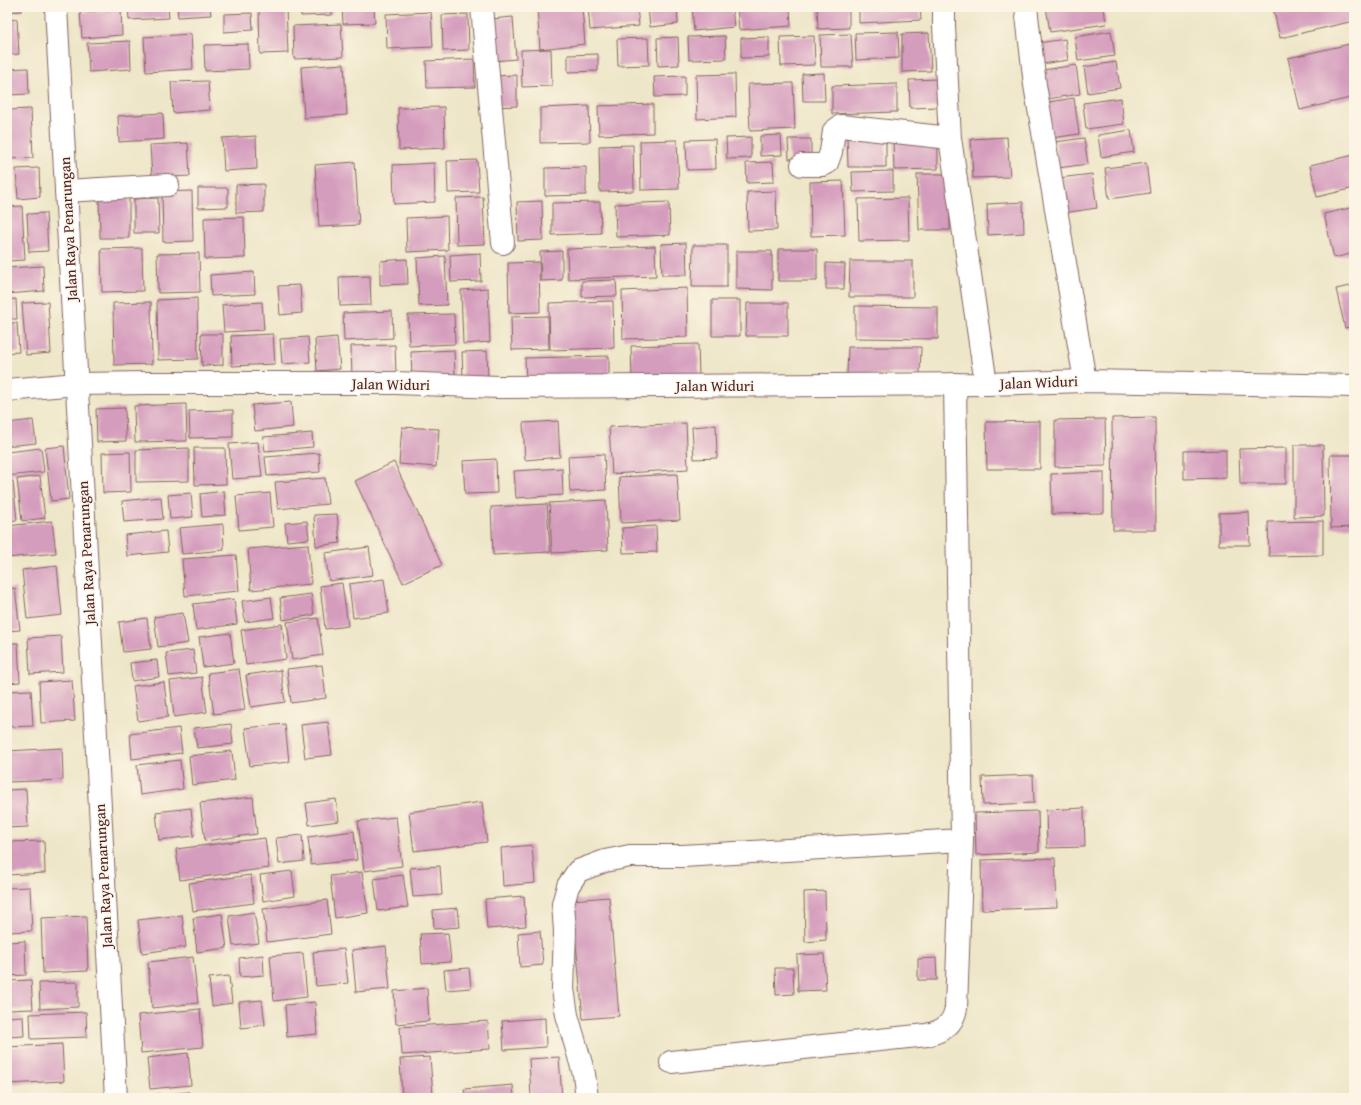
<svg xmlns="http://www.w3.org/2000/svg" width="1361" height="1105" font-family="'Gentium Book Plus',serif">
	<rect width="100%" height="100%" fill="#fcf5e5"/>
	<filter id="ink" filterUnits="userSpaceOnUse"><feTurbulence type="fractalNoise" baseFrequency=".025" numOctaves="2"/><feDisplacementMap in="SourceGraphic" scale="8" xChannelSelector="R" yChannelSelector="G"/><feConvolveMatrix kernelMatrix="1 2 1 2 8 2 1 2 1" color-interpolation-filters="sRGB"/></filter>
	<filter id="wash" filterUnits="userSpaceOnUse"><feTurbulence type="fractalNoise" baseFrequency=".012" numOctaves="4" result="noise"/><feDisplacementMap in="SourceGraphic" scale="16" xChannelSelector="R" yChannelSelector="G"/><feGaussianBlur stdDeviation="0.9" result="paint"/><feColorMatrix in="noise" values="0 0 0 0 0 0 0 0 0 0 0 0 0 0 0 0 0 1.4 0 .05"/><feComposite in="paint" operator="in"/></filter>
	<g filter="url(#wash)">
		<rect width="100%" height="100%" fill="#eee6c8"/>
		<g id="blocks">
			<path fill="#d59dbd" d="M7,7H22V11L7,12Z
				M128,7H168L169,18L129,20Z
				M177,7H210L211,15L178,17Z
				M301,7H332V15L301,16Z
				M342,7H374L375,23L343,24Z
				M537,7H582L585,44L540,49Z
				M588,7H637L639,26L590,30Z
				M648,7H677L678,24L650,27Z
				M692,7H732L734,27L694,31Z
				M737,7H790L791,26L739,30Z
				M817,7H849V28L818,29Z
				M859,7H920L921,20L859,23Z
				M1046,7H1104L1106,24L1050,32Z
				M1273,7H1354V21L1280,38Z
				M286,8L288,53L260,54L259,9Z
				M121,9L122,35L82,38L80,12Z
				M431,12L433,47L387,49L386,14Z
				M252,13L253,30L224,32V14Z
				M468,14L469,50L443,51L442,15Z
				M513,17L516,59L494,61L491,19Z
				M17,19L19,54L7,55V20Z
				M341,24L343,57L294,59L293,26Z
				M1111,31L1115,56L1078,61L1075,37Z
				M898,32L899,58L856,60L855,33Z
				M929,33L931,71L902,72V34Z
				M191,34L193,69L146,72L144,37Z
				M851,34L853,67H821L820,35Z
				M725,36L726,59L689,60L688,37Z
				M814,36L815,65L781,66L780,37Z
				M678,37L679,65L658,66L657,38Z
				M769,37V57L741,58V38Z
				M648,38L649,65L618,66L617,39Z
				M1065,39L1068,60L1042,64L1038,43Z
				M130,41L131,69L89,72L87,43Z
				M1354,43V97L1300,110L1288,58Z
				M248,44L249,69L205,71L204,45Z
				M551,49L552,86L522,87L521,50Z
				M598,54V71L568,72V55Z
				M474,59L475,87L427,88L426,61Z
				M1116,62L1120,88L1088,93L1084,67Z
				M344,64L347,115L304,118L301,67Z
				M1076,65L1080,94L1047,99L1043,70Z
				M28,68L29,94L7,95V69Z
				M824,73L825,101H803L802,74Z
				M735,74L736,117L697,119L696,75Z
				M517,75V106L494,107V76Z
				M685,76V96L655,97L654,77Z
				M940,79L941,107L910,108L909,80Z
				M208,81L210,110L173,113L171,82Z
				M793,83L795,129L750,131L748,84Z
				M897,84V112L832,114V86Z
				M1074,98L1079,134L1052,138L1048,102Z
				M1121,98L1124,124L1086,129L1083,103Z
				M653,104V133L599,135L598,106Z
				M589,106L590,142L540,143V108Z
				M444,107L445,148L399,150L398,108Z
				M31,109L33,158L7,159V110Z
				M163,113L164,139L119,142L118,116Z
				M1131,130L1134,152L1101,157L1098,135Z
				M781,135L782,155L760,156V136Z
				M256,136L257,169L224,171L222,138Z
				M886,136V167H848L847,137Z
				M751,137V158L727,159L726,138Z
				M1007,137L1010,177L973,178L971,139Z
				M938,138V169L894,170L893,139Z
				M1084,138L1088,164L1058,168L1055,142Z
				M715,139L716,169L687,170L686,140Z
				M788,139H811V159H789Z
				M677,140L679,189L641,190L640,141Z
				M188,143L190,176L152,178L150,145Z
				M633,145L634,191L600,192L599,146Z
				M1354,155V188L1317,197L1310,165Z
				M477,160L479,192L448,193L447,161Z
				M355,162L359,225L319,227L315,165Z
				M773,162L774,182L747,183L746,163Z
				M434,163L435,202L394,204L393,165Z
				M1146,163L1150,193L1109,199L1105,168Z
				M586,167V195L545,196V168Z
				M39,168L40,197L18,199L16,169Z
				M893,171V191L853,192L852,172Z
				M917,174H949L950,230H919Z
				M1092,174L1097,208L1063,213L1059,178Z
				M843,181L845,235L811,236L810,182Z
				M264,184V212L236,213V185Z
				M198,188H228V207L198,208Z
				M7,190H8L9,201H7Z
				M192,191L193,241L163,242L162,192Z
				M776,191L777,230L748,231L747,192Z
				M129,192V238H100L99,193Z
				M483,197L485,244L457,245L456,198Z
				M158,198L159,233H134V199Z
				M908,198L909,240L859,241L858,199Z
				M542,201L543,240L518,241L517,202Z
				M600,202L601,233L552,235V203Z
				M669,202L670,235L616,237L615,204Z
				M1023,202L1024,233L988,235L987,204Z
				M22,206L25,260L7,261V207Z
				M1354,207V253L1334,258L1324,214Z
				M46,213L48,251L29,252L27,214Z
				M447,216L448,250L407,252L406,218Z
				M244,217L245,258L205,259L204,218Z
				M686,243L687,275H662L661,244Z
				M693,245H727V287H692Z
				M655,246L656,276L568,279L567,249Z
				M142,248L143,291L102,292L101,249Z
				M778,249H817V281H778Z
				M562,251V280L541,281L540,252Z
				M736,251H772V290L736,289Z
				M199,253L200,292L158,293L157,254Z
				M480,253L481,281L451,282L450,255Z
				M445,256L447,305L419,306L417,258Z
				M407,259L408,284L380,285V261Z
				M850,261H913V297H849Z
				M539,262L540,312L509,313L508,263Z
				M826,263L845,264L844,289H826Z
				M43,266L44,291L7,294V268Z
				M254,272L255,294L211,296L210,275Z
				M370,276L371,305L340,306L339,277Z
				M616,280L617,296L582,297V281Z
				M300,285L302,313L280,315L278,286Z
				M1354,285V326L1345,328L1336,289Z
				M488,288L490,342L463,344L461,290Z
				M687,288L688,337L623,339L622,291Z
				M197,298L198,359L158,360L157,300Z
				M16,299L17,319H7V300Z
				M712,300H740V336H712Z
				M613,301L614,348L550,350L549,303Z
				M48,302L51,353L26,355L22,303Z
				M151,302L152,364L114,365L113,303Z
				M262,302L264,330L224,332L222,305Z
				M747,303H788V336H746Z
				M855,306L938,307V339L855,338Z
				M392,311L393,338L344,341L343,313Z
				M454,314L455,344L409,346L408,315Z
				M548,316L549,349L512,350L511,317Z
				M7,323H17L19,352L7,353Z
				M201,334H223V365L202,366Z
				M273,334L275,364L232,366L231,336Z
				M308,337L310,362L282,364L280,339Z
				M337,337L340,369L317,371L315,339Z
				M698,344L699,377L632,379L631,346Z
				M395,345L396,375L352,377L351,346Z
				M848,347H921L920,374H847Z
				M454,350L455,377L412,379L411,352Z
				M487,351L488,378L463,379L462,352Z
				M609,356V380L526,383L525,358Z
				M291,402L293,427L255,431L252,405Z
				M186,404L187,441L135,442L134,406Z
				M125,408L126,441L97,442L96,409Z
				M233,410V437L190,438L189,411Z
				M1155,417L1156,530H1113L1112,418Z
				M1105,419L1106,466L1055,467V420Z
				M33,420L36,443L7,446V423Z
				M558,421L560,457L525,460L523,423Z
				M1040,421V469H987L986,422Z
				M686,423L688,469L612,474L609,427Z
				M716,425L717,458L694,459L692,427Z
				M402,427L439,429L436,467L399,464Z
				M312,433L313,447L265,451L263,437Z
				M258,442L262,477L232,479L229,444Z
				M1294,445H1323L1324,516L1294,517Z
				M64,446L69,499L51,501L45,448Z
				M41,448L44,472L7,476V452Z
				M189,448V481L136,482V450Z
				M194,448H225L226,484L195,485Z
				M1286,448V484H1240L1239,449Z
				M1226,450V478L1184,479V451Z
				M130,452L131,492L103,493L102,453Z
				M319,453L320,472L267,476L265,457Z
				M604,454L606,490L570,492L568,456Z
				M1330,455H1354V527L1331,528Z
				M496,459L497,493L465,494L463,461Z
				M394,462L442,565L403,583L355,481Z
				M562,468L563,495L516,498L514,471Z
				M1104,472V513L1052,514L1051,474Z
				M677,474L680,520L621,523L619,477Z
				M40,476L45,518L22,521L17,479Z
				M325,478L328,504L278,509L275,482Z
				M13,481L17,520L7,521V482Z
				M224,491L226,515L202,517L200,494Z
				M191,493L193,517L170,519L168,495Z
				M270,493L273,527L239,530L236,496Z
				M161,497L163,519L124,522L122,501Z
				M606,500L608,550L552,553L549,503Z
				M547,504L550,552L493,555L491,507Z
				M1249,512L1250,545H1219V513Z
				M337,514L340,543L316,546L314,515Z
				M52,521L56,553L7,558V526Z
				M307,521L309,539L287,541L285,523Z
				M1323,521V555L1269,556L1268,522Z
				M223,524L224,550L182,554L179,528Z
				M656,526L657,552L623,553L622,528Z
				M166,531L168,552L127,556L125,535Z
				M308,544L311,584L251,590L248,549Z
				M369,547L373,575L329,581L325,553Z
				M236,555L239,591L185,596L182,559Z
				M57,566L62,615L27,619L22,570Z
				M384,579L389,613L353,618L349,584Z
				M342,583L348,626L325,629L320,586Z
				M15,588L20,630L7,631V589Z
				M311,594L314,615L283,620L280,598Z
				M271,597L274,618L245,622L242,601Z
				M234,599L237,624L196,630L193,604Z
				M183,613L188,643L158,647L154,617Z
				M147,618L151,649L123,652L119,622Z
				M318,618L323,655L292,660L287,622Z
				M282,624L286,659L246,665L241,630Z
				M230,633L234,663L203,667L199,637Z
				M61,636L63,672L30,674L28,638Z
				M7,643H18L20,682L7,683Z
				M193,650L196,673L169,676L166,653Z
				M157,660L159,677L132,681L130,663Z
				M322,665L326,698L291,703L287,669Z
				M239,669L245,710L214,714L208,673Z
				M281,670L285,702L251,707L246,675Z
				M202,677L207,712L174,717L170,681Z
				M72,680L75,721L41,723L39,682Z
				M164,682L168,717L138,721L133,686Z
				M31,690L33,726L7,727V691Z
				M328,722L332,755L305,758L301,725Z
				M231,724L233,744L197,748L194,728Z
				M285,724L289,762L250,766L245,728Z
				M179,728L182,753L132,759L130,734Z
				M62,748L63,780L7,782V751Z
				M232,751L235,780L192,785L189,756Z
				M180,760L183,789L140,795L137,765Z
				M1033,775L1034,803L983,805L982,777Z
				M26,789L28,827L7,828V790Z
				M253,797L257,834L205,841L200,803Z
				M336,799L339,821L309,825L306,803Z
				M482,802L487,842L414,851L409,812Z
				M191,808L194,836L159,840L156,812Z
				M1084,808L1085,847L1047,848L1046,810Z
				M1038,811L1039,852L976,855L975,813Z
				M396,817L402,866L364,871L358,821Z
				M354,831L357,860L311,865L308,837Z
				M302,835L304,861L279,864L276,838Z
				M265,838L269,868L180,880L176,849Z
				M44,841L45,873L7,875V842Z
				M532,845L535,883L503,886L501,848Z
				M1055,858L1057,907L982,910L981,860Z
				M440,866L442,895L413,897L410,868Z
				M292,871L295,896L263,901L260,875Z
				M362,872L368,913L335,918L330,876Z
				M251,875L254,903L193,911L189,883Z
				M403,875L408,907L378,911L374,879Z
				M30,887L32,931L7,932V888Z
				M825,891L826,940L805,942L804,892Z
				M524,896L526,926L487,929L485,899Z
				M609,897L619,1016L583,1019L572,900Z
				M327,900L331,934L267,942L263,909Z
				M458,908L460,927L434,929L433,910Z
				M254,912L259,943L233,946L229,916Z
				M222,914L227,948L197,952L193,918Z
				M182,915L186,947L142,953L138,920Z
				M86,916L88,971L43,973L41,918Z
				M540,931L543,965L520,967L518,933Z
				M448,933L451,962L422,964L420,934Z
				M25,941L26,975L7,976V942Z
				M386,946L390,989L356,992L352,950Z
				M344,949L348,983L316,986L313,952Z
				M303,953L307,997L274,1001L270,956Z
				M824,954L826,990L798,991L797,955Z
				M263,955L264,975L240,977L239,958Z
				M193,957L198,1003L152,1008L148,962Z
				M936,958L937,980H918V959Z
				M469,968L471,988L446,990L444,970Z
				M775,968H793L794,994L776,995Z
				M229,976L232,1003L212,1006L209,978Z
				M31,980L33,1009L7,1010V981Z
				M78,982V1007L40,1009L39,983Z
				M427,988L429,1021L396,1024L394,991Z
				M262,1000L265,1025L241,1028L239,1002Z
				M315,1002L317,1034L287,1037L285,1005Z
				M200,1009L203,1047L141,1053L138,1015Z
				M86,1012L87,1037L31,1039L30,1014Z
				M23,1016L24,1036L7,1037V1017Z
				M545,1018L546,1047L504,1050L502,1021Z
				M488,1021L490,1049L402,1055L400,1027Z
				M62,1044L64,1081L7,1084V1047Z
				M188,1053L191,1085L150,1089L147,1058Z
				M430,1057L433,1096L402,1098L400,1059Z
				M559,1057L562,1098H531L529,1059Z
				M513,1085L514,1098H465L464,1089Z
				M189,1092V1098H168V1094Z
				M160,1094L161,1098H138V1096Z
				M217,1095V1098H204V1096Z"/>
		</g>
	</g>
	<g filter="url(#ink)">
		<use href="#blocks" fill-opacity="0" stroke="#836562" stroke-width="1"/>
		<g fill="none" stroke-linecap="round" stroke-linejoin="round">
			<g stroke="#836562" stroke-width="24">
				<path id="minor" d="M482,7L503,243
					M944,7V26L950,138L986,384
					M1026,7L1035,85L1085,381
					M802,165H822L827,163L831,152L834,131L841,126L950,138
					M66,191L168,185
					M671,1062L927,1035C943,1031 953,1025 956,1008L962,840L955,384
					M587,1098L584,1074L567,1015L563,989L565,931L563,904L568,886L578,871L605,861L630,856H682L962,840"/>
			</g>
			<g stroke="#836562" stroke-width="24">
				<path id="tertiary" d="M7,390L77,384L147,383H396L498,387L986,384L1085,381L1354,386"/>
			</g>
			<g stroke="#836562" stroke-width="24">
				<path id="secondary" d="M56,7L116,1098"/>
			</g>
			<use href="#minor" stroke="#fff" stroke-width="22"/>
			<use href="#tertiary" stroke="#fff" stroke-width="22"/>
			<use href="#secondary" stroke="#fff" stroke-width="22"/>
		</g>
	</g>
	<g text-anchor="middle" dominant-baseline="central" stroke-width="3" stroke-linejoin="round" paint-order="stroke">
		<g font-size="15" fill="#4a1f2b" stroke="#fcf5e5">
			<text transform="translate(68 229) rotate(-93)">Jalan Raya Penarungan</text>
			<text transform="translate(1039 382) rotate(-2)">Jalan Widuri</text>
			<text transform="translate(391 384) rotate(1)">Jalan Widuri</text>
			<text x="715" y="385">Jalan Widuri</text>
			<text transform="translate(86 553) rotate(-93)">Jalan Raya Penarungan</text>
			<text transform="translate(103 876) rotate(-93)">Jalan Raya Penarungan</text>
		</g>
	</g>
	<rect width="1361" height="1105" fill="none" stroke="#fcf5e5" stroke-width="24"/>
</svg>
